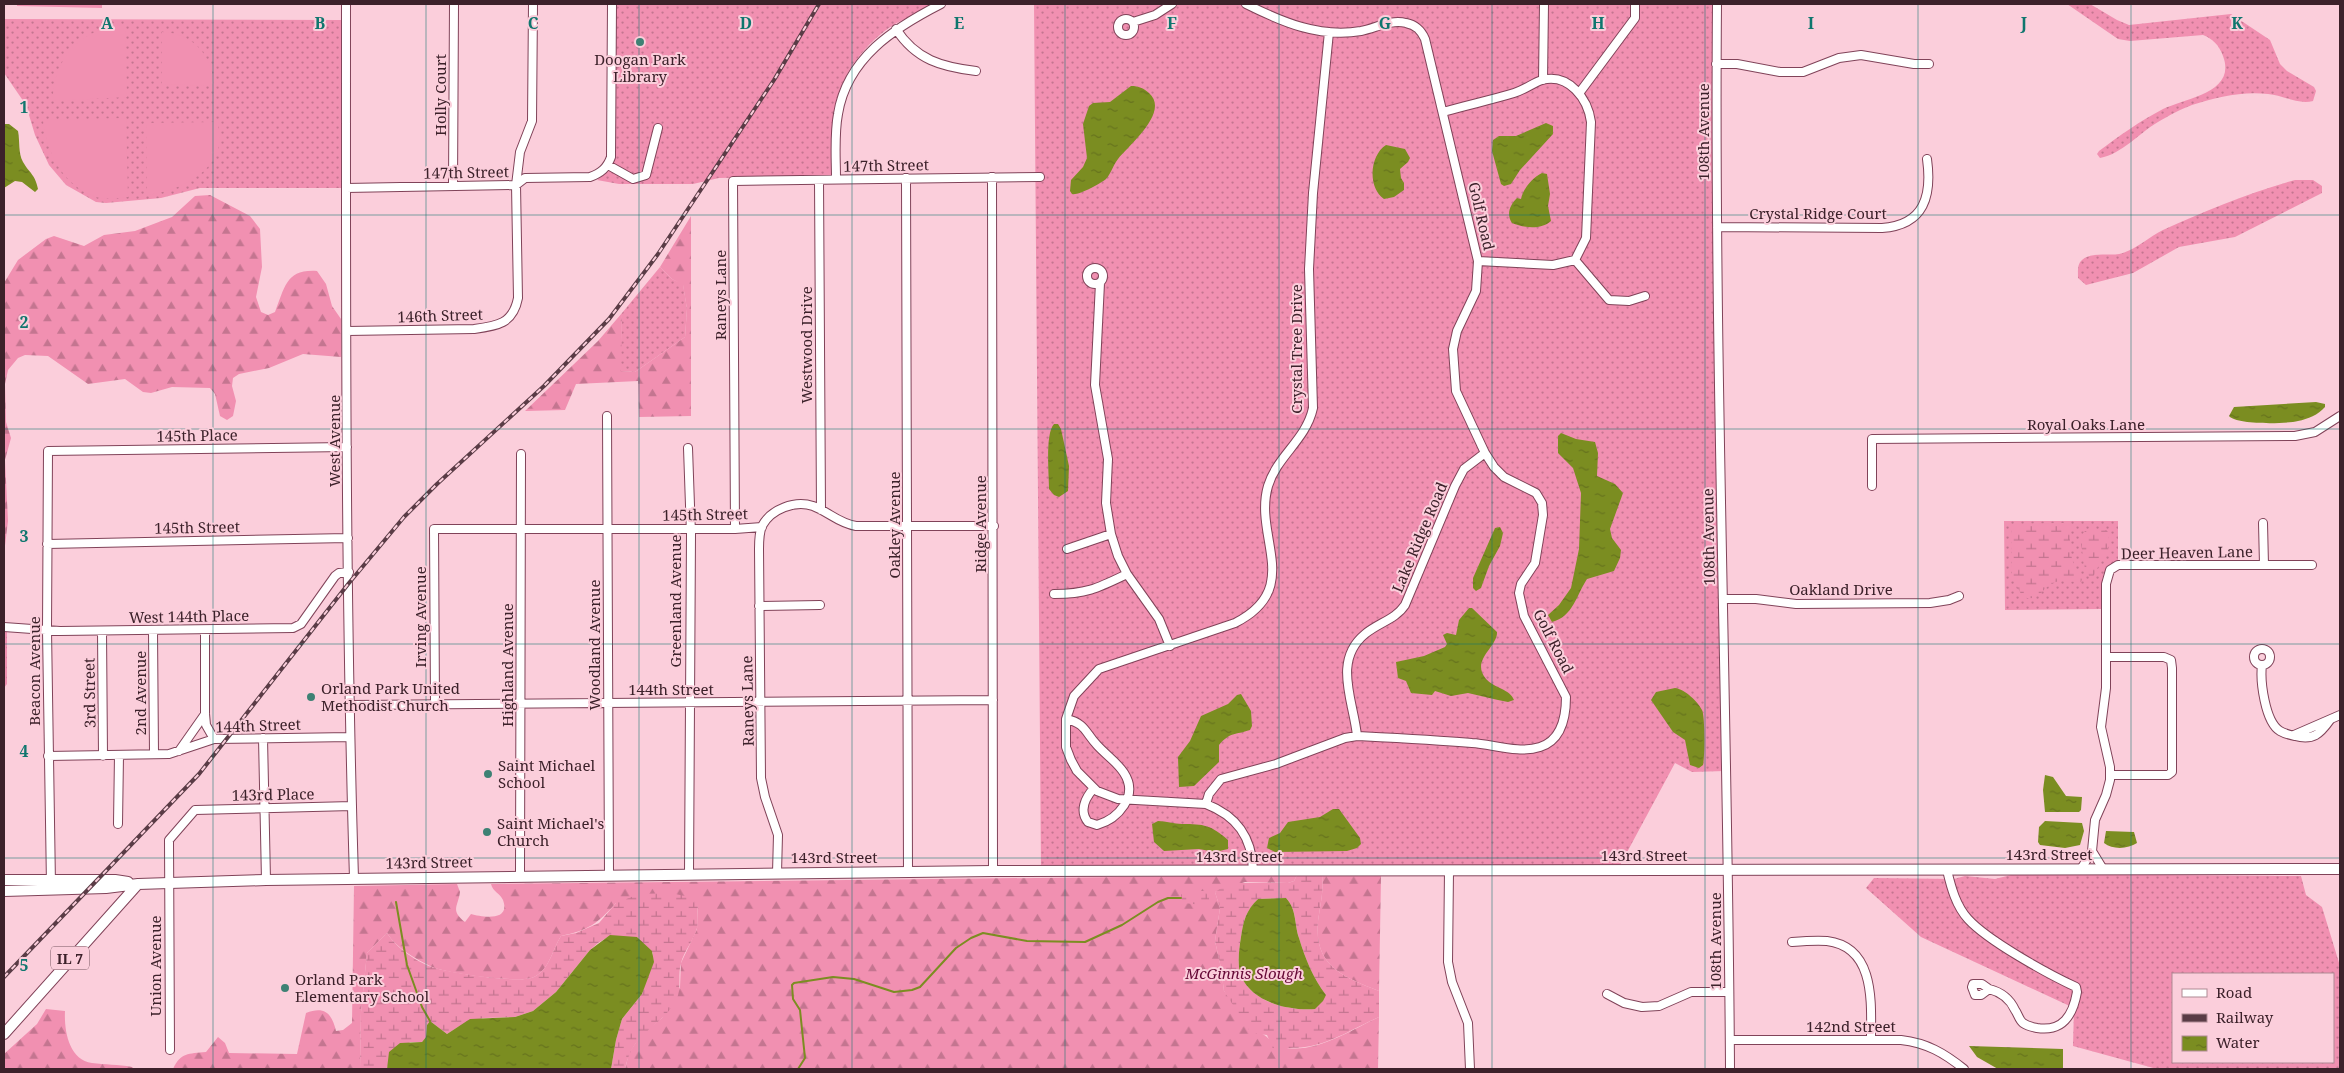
<svg xmlns="http://www.w3.org/2000/svg" width="2344" height="1073" font-family="'Noto Serif',serif">
	<defs>
		<pattern id="grass-dots" width="8" height="8" patternUnits="userSpaceOnUse" patternTransform="scale(1.25)"><rect width="8" height="8" fill="#f190b1"/><path d="M2 2h.1M6 6h.1" fill="none" stroke="#c47590" stroke-width="1.8" stroke-linecap="round"/></pattern>
		<pattern id="forest-firs" width="22" height="20" patternUnits="userSpaceOnUse" patternTransform="scale(1.25)"><rect width="22" height="20" fill="#f190b1"/><path d="M5 1l3.5 6h-7zM16 11l3.5 6h-7z" fill="#c47590"/></pattern>
		<pattern id="wetland-marsh" width="20" height="14" patternUnits="userSpaceOnUse" patternTransform="scale(1.25)"><rect width="20" height="14" fill="#f190b1"/><path d="M1 5h8M5 5V1M11 12h8M15 12V8" fill="none" stroke="#c47590"/></pattern>
		<pattern id="water-ripples" width="26" height="14" patternUnits="userSpaceOnUse" patternTransform="scale(1.25)"><rect width="26" height="14" fill="#7b8d21"/><path d="M2 4q2-2 4 0t4 0M15 11q2-2 4 0t4 0" fill="none" stroke="#66731d"/></pattern>
	</defs>
	<rect width="100%" height="100%" fill="#fbcedb"/>
	<path fill="url(#grass-dots)" fill-rule="evenodd" d="M616,4H937C923,12 909,16 895,24C866,42 842,73 835,106C830,128 833,153 832,176L719,178L693,184H619L597,180L609,171L616,153Z
		M1034,4H1714L1725,771L1692,772L1675,763L1618,869L1041,867Z
		M2067,4H2090L2117,20L2129,25L2231,14L2270,40L2280,64L2287,71L2314,87L2316,91L2313,101C2298,105 2283,95 2268,94C2243,91 2216,97 2192,105C2181,109 2168,116 2158,122C2139,133 2122,154 2100,158L2097,154L2099,151C2119,136 2140,121 2163,109C2185,98 2237,93 2223,56C2219,45 2213,39 2203,35L2130,41L2118,39Z
		M4,19L342,20L344,188H200L161,198L106,203L96,202L66,185L49,165L35,135L26,105L4,73Z
		M2295,180H2313L2322,186V193L2235,237L2179,247L2133,273L2086,285L2078,278C2078,272 2077,264 2082,260C2093,251 2111,257 2123,253C2138,248 2149,237 2163,230C2205,211 2249,193 2295,180Z
		M660,267L672,279L683,284L687,309L685,337L635,372L620,371L622,313Z
		M2004,521H2118V561C2097,568 2102,591 2102,609L2005,610Z
		M4,628H7V684L4,688Z
		M2015,874L2301,876L2306,895L2322,907L2340,966V1069H2157L2073,1046L2074,1008L1921,937L1866,888L1874,878L1954,879L1965,876L1995,879ZM2173,974H2333V1062H2173Z"/>
	<path fill="url(#forest-firs)" d="M210,195L250,216L260,229L262,267L256,297L261,312L268,315L275,312C285,287 286,269 317,271L326,284L332,306L341,319V357L303,354L269,368L239,374L233,378L232,386L236,401L233,416L227,420L220,416L215,394L210,388L172,387L151,393L143,392L125,379L88,384L48,356L25,355L18,358L8,370L5,384L6,422L11,438L5,460L8,521L4,554V283L18,260L46,239L54,236L84,246L104,235L135,231L172,217L195,196Z
		M691,216V416L639,417L638,381L576,384L565,410L525,411L598,341L622,313L621,371L635,372L685,337L687,309L683,285L672,279L660,267Z
		M1297,875L1294,881L1288,883L1245,882L1215,892L1220,908L1215,941L1221,968L1224,991L1260,1033C1269,1036 1272,1045 1282,1047C1314,1055 1351,1030 1379,1017L1378,1069H625L629,1053L641,1035L662,1018L680,987L681,963L697,929L698,905L616,903C597,924 589,930 561,936C552,950 550,969 534,977C521,984 446,973 432,967C416,959 396,948 387,933L367,953L361,1012L360,1069H173C181,1052 188,1054 206,1052L218,1037L225,1043L229,1053L297,1054L306,1013C324,1006 332,1013 336,1031L343,1030L352,1023L354,886L457,884L460,892C458,907 450,910 465,922L471,914C482,917 511,922 503,900C500,893 493,892 491,884Z
		M1322,875L1381,876L1379,991C1344,977 1314,967 1318,922C1320,905 1324,892 1322,875Z
		M46,1009L65,1011C64,1031 69,1060 92,1063C105,1065 118,1064 132,1067L134,1069H4V1054L37,1024Z"/>
	<path fill="url(#wetland-marsh)" fill-rule="evenodd" d="M2064,523L2072,528C2067,542 2071,566 2082,579L2081,582C2072,582 2061,579 2053,583C2041,589 2037,604 2022,596L2012,576L2011,524Z
		M2085,531L2106,530L2109,533L2108,554L2100,563L2092,579C2080,568 2085,552 2079,538Z
		M1297,875H1322C1324,892 1320,905 1318,922C1314,967 1344,977 1379,991V1017C1356,1027 1330,1044 1305,1047C1294,1049 1285,1046 1274,1051L1267,1035L1251,1033L1224,991L1221,968L1215,941L1220,908L1215,892L1230,883H1288L1294,881ZM1286,898C1297,910 1294,922 1299,938C1305,958 1313,978 1326,995L1314,1009C1288,1011 1252,1002 1241,976C1237,965 1239,949 1241,937C1243,921 1246,911 1258,899Z
		M1184,891H1205L1209,897V902L1204,905L1183,903L1181,895Z
		M671,893L689,897L698,905C697,913 698,921 697,928C694,940 684,951 681,963C677,977 683,991 674,1004C655,1031 633,1032 625,1069H611L616,1040L622,1019L642,994L653,953L637,937H608L598,943L590,950L556,992L533,1011L515,1017L483,1018L458,1027L447,1034L430,1021L427,1025L426,1037L422,1042H410L387,1067V1069H360L361,1012L367,953L387,933C396,948 418,963 435,968C452,973 520,984 534,977C550,969 552,950 561,936L576,933L599,923L616,903L639,894Z"/>
	<path fill="#f190b1" d="M17,4H102V8L17,6Z
		M125,25L127,97L53,101C52,59 82,27 125,25Z
		M162,32C192,33 213,55 214,86L162,84Z
		M126,118L128,197C118,198 106,200 96,197C63,186 46,152 43,120Z
		M218,122C218,130 221,141 218,149C210,177 173,192 147,195L146,123Z"/>
	<path fill="url(#water-ripples)" d="M1131,86C1139,86 1143,88 1149,93C1170,112 1130,144 1118,159C1113,165 1111,174 1106,179C1100,184 1078,196 1072,194L1070,191L1071,180L1083,167L1087,158L1083,124L1089,106L1093,103L1110,102Z
		M1546,123L1553,126V134L1520,170L1511,184L1504,186L1501,184L1492,151L1493,140L1499,136H1516Z
		M4,124H9L18,131C20,141 18,153 23,162C30,174 35,174 38,189L35,192L22,182L15,181L4,188Z
		M1386,145L1405,149L1410,158L1408,162L1400,169L1401,178L1404,183V190L1394,197L1384,199C1367,187 1370,155 1386,145Z
		M1542,173L1547,174L1550,194L1548,206L1551,221C1541,230 1524,228 1512,223C1506,214 1510,205 1517,198L1521,199C1523,189 1532,178 1542,173Z
		M2316,402L2325,404V407C2318,415 2308,419 2298,421C2286,424 2236,425 2229,416L2234,407Z
		M1054,424H1058L1061,429L1069,466L1068,491L1059,497L1054,495L1049,489C1049,475 1045,433 1054,424Z
		M1561,433L1576,439L1595,442L1598,453L1597,476L1615,484L1623,493L1610,529L1612,538L1621,550L1620,558L1614,571L1587,579C1577,594 1573,617 1552,622L1548,615L1559,605L1571,588L1579,549L1581,493L1573,468L1558,453V436Z
		M1500,527L1503,533L1500,546L1489,566L1481,588L1476,591L1473,588V578L1495,528Z
		M1469,608H1472L1497,632C1498,647 1470,660 1486,679C1494,688 1510,689 1514,700L1508,702L1498,700L1468,693L1451,696L1435,691L1432,695L1411,693L1406,681L1398,678L1396,662L1424,656L1445,647L1447,644L1443,635L1447,633L1456,635L1459,620Z
		M1675,688C1685,689 1698,702 1702,710C1705,715 1705,757 1703,765L1699,768L1690,765L1685,740L1673,732L1651,700L1656,692Z
		M1241,694L1251,711L1252,726L1250,730C1235,735 1230,732 1219,745V762L1194,786L1179,787L1178,757L1190,741L1201,716L1228,704L1237,695Z
		M2045,775L2053,777L2066,796L2082,797L2081,810L2079,812H2045L2043,790Z
		M1333,809H1339L1360,838L1361,844L1357,848L1347,851L1275,852L1267,848L1269,838L1280,833L1288,822L1320,817Z
		M1158,821C1166,821 1174,824 1182,824C1204,824 1211,825 1228,840V849L1215,852L1199,849L1164,851L1154,842L1152,824Z
		M2045,821L2082,823L2084,831L2080,845L2065,848L2040,845L2038,842L2039,827Z
		M2106,831L2134,832L2137,843C2128,849 2113,850 2104,843Z
		M1286,898C1297,910 1294,923 1299,938C1305,958 1313,978 1326,995L1323,1001L1315,1009C1288,1011 1252,1002 1241,976C1237,965 1239,949 1241,937C1243,922 1246,910 1258,899Z
		M610,935L637,937L652,951L654,962L642,994L622,1019L616,1040L611,1069H387L389,1052L400,1043L422,1042L426,1037L427,1025L430,1021L447,1034L470,1019L515,1017L533,1011L556,992L590,950Z
		M1969,1046L2063,1049V1069H1998L1977,1057Z"/>
	<g fill="none" stroke-linecap="round" stroke-linejoin="round">
		<path stroke="#7b8d21" stroke-width="2" d="M396,902L407,965L422,1007L430,1021
			M798,1069L805,1058L800,1010L793,999L792,985L794,983L833,977L854,979L894,992L912,990L920,987L956,948L971,938L983,933L1027,941L1085,942L1122,925L1158,902L1168,898H1181"/>
		<g stroke="#804359" stroke-width="10">
			<path id="minor" d="M346,4C346,295 345,587 354,878
				M1717,4C1714,359 1728,714 1730,1069
				M1118 27a8 8 0 1 1 16 0a8 8 0 1 1-16 0Z
				M1133,22L1155,15L1172,4
				M896,29C916,60 942,67 976,71
				M1716,64H1737L1780,72H1803L1839,58L1861,55L1914,64H1929
				M1543,80L1544,4
				M1580,92L1635,18V4
				M1443,112C1467,105 1491,100 1514,93C1524,90 1533,83 1542,80C1569,73 1588,99 1591,122L1586,238L1575,260L1553,265L1478,261
				M608,165L633,179L646,175L658,128
				M992,177L993,871
				M906,178L908,872
				M836,179C836,158 834,135 838,114C847,58 894,28 941,4
				M819,180L821,510
				M453,186L454,4
				M346,188L516,185L525,178L590,177C601,173 607,168 611,157L612,4
				M1717,227L1882,228C1925,225 1932,195 1927,159
				M1575,260L1609,300L1629,301L1645,296
				M1087 276a8 8 0 1 1 16 0a8 8 0 1 1-16 0Z
				M1100,283L1095,385L1108,459L1106,503L1111,534L1118,556L1127,574L1159,619L1170,646
				M347,331L474,329C497,326 513,324 518,298L516,185L520,152L532,121L533,4
				M607,416L609,874
				M688,448L691,534L689,874
				M1872,486V439L2295,436L2315,432L2340,416
				M2263,523L2264,565
				M735,529L733,181L1040,177
				M47,544L348,538
				M1067,549L1111,534
				M1054,594C1087,594 1098,588 1127,574
				M1723,599H1756L1796,604L1930,603L1949,600L1959,596
				M759,606L820,605
				M4,627L60,631L293,628L301,624L335,576L339,573L349,572
				M205,630V714L206,725L214,739
				M102,631L103,756
				M153,631L154,754
				M2254 657a8 8 0 1 1 16 0a8 8 0 1 1-16 0Z
				M2106,657H2164L2171,660L2172,668V772L2168,775H2111
				M2262,665C2260,681 2265,722 2280,731C2285,734 2290,735 2295,736C2313,741 2320,734 2330,720
				M435,704L434,529H735L762,527
				M350,705L993,700
				M1066,719C1085,723 1085,732 1097,745C1106,755 1117,762 1124,773C1139,796 1118,819 1097,825L1088,822C1079,811 1085,798 1094,788
				M2294,735L2340,715
				M1357,736C1354,702 1332,661 1365,634C1378,623 1396,619 1405,605L1455,486L1464,469L1485,453
				M263,738L266,880
				M179,751L205,714
				M48,756L169,754L214,739L350,737
				M1206,804L1209,794L1221,779L1276,764L1345,738L1357,736C1395,738 1434,740 1472,743C1492,744 1519,754 1540,747C1562,740 1566,717 1566,697L1524,616L1519,593L1521,584L1535,563L1543,515L1542,503L1536,493L1504,477L1494,467L1485,453L1456,391L1453,349L1457,331L1476,291L1478,261L1425,39C1421,30 1416,25 1406,23C1391,19 1376,28 1361,31C1319,38 1282,22 1246,4
				M118,824L119,755
				M2092,851L2103,869
				M2081,869L2092,851L2095,820L2106,795L2110,780V767L2101,727L2106,688V584L2110,570L2118,565H2312
				M1253,870C1252,837 1237,816 1206,804L1118,799L1097,791L1077,771L1071,760L1066,747V719L1074,696L1099,669L1235,623C1304,588 1253,537 1268,486C1277,456 1306,440 1313,408L1309,269L1313,193L1329,32
				M1947,870C1951,887 1956,906 1968,919C1988,941 2048,974 2076,987L2077,992C2073,1015 2063,1032 2037,1028C2032,1027 2027,1026 2023,1023C2019,1020 2018,1014 2015,1010C2010,999 2001,992 1989,989L1981,995H1975L1972,987L1973,984H1982L1989,989
				M1449,871L1448,962L1452,982L1468,1023L1470,1069
				M777,873L778,835L765,797L761,778L759,549C759,542 759,533 762,526C771,509 795,500 813,506C829,512 838,523 856,526H994
				M520,876L521,454
				M51,885L47,630L48,451L347,447
				M1792,942C1804,941 1816,940 1827,941C1876,947 1871,1004 1871,1039
				M1607,994L1624,1003L1642,1007L1659,1006L1691,992H1729
				M1730,1040H1901C1927,1043 1944,1053 1964,1069
				M170,1050L169,840L195,810L352,806"/>
		</g>
		<g stroke="#804359" stroke-width="12">
			<path id="major" d="M4,880H115L128,882
				M4,891L106,888L138,884L266,880L993,871L2340,869
				M4,1034L138,884"/>
		</g>
		<use href="#minor" stroke="#fff" stroke-width="8"/>
		<use href="#major" stroke="#fff" stroke-width="10"/>
		<g stroke="#5a3c46" stroke-width="4">
			<path id="rail" d="M4,977L199,774L349,583L404,517L437,484L544,386L609,319L658,254L774,80L819,4"/>
		</g>
		<use href="#rail" stroke="#fbcedb" stroke-width="2" stroke-dasharray="5.5" stroke-linecap="butt"/>
	</g>
	<path fill="none" stroke="#0f766e" stroke-width="1" stroke-opacity="0.55" d="M213,4V1069M426,4V1069M639,4V1069M852,4V1069M1065,4V1069M1279,4V1069M1492,4V1069M1705,4V1069M1918,4V1069M2131,4V1069M4,215H2340M4,429H2340M4,644H2340M4,858H2340"/>
	<g fill="#3e8174" stroke="#fbcedb" stroke-width="2">
		<circle cx="640" cy="42" r="5"/>
		<circle cx="311" cy="697" r="5"/>
		<circle cx="488" cy="774" r="5"/>
		<circle cx="487" cy="832" r="5"/>
		<circle cx="285" cy="988" r="5"/>
	</g>
	<g text-anchor="middle" dominant-baseline="central" stroke-width="4" stroke-linejoin="round" paint-order="stroke">
		<rect fill="#fbcedb" stroke="#75555f" stroke-width="1" x="51" y="946.5" width="38" height="23" rx="4"/>
		<g font-size="14" font-weight="bold" fill="#3c212a">
			<text x="70" y="958">IL 7</text>
		</g>
		<g font-size="15" fill="#3c212a" stroke="#fbcedb" text-anchor="start">
			<text x="640" y="59" text-anchor="middle">Doogan Park<tspan x="640" dy="17">Library</tspan></text>
			<text x="321" y="688">Orland Park United<tspan x="321" dy="17">Methodist Church</tspan></text>
			<text x="498" y="765">Saint Michael<tspan x="498" dy="17">School</tspan></text>
			<text x="497" y="823">Saint Michael's<tspan x="497" dy="17">Church</tspan></text>
			<text x="295" y="979">Orland Park<tspan x="295" dy="17">Elementary School</tspan></text>
		</g>
		<g font-size="15" fill="#3c212a" stroke="#fbcedb">
			<text transform="translate(440 95) rotate(-90)">Holly Court</text>
			<text transform="translate(1703 132) rotate(-90)">108th Avenue</text>
			<text transform="translate(886 165) rotate(-1)">147th Street</text>
			<text transform="translate(466 172) rotate(-1)">147th Street</text>
			<text x="1818" y="213">Crystal Ridge Court</text>
			<text transform="translate(1482 216) rotate(77)">Golf Road</text>
			<text transform="translate(720 295) rotate(-90)">Raneys Lane</text>
			<text transform="translate(440 315) rotate(-2)">146th Street</text>
			<text transform="translate(806 345) rotate(-90)">Westwood Drive</text>
			<text transform="translate(1296 349) rotate(-90)">Crystal Tree Drive</text>
			<text x="2086" y="424">Royal Oaks Lane</text>
			<text transform="translate(197 435) rotate(-1)">145th Place</text>
			<text transform="translate(334 441) rotate(-90)">West Avenue</text>
			<text transform="translate(705 514) rotate(-1)">145th Street</text>
			<text transform="translate(980 524) rotate(-90)">Ridge Avenue</text>
			<text transform="translate(894 525) rotate(-90)">Oakley Avenue</text>
			<text transform="translate(197 527) rotate(-1)">145th Street</text>
			<text transform="translate(1419 537) rotate(-67)">Lake Ridge Road</text>
			<text transform="translate(1708 537) rotate(-91)">108th Avenue</text>
			<text transform="translate(2187 552) rotate(-1)">Deer Heaven Lane</text>
			<text x="1841" y="589">Oakland Drive</text>
			<text transform="translate(675 601) rotate(-90)">Greenland Avenue</text>
			<text transform="translate(189 616) rotate(-1)">West 144th Place</text>
			<text transform="translate(420 617) rotate(-90)">Irving Avenue</text>
			<text transform="translate(1554 641) rotate(63)">Golf Road</text>
			<text transform="translate(594 645) rotate(-90)">Woodland Avenue</text>
			<text transform="translate(507 665) rotate(-90)">Highland Avenue</text>
			<text transform="translate(34 671) rotate(-90)">Beacon Avenue</text>
			<text x="671" y="689">144th Street</text>
			<text transform="translate(89 693) rotate(-91)">3rd Street</text>
			<text transform="translate(140 693) rotate(-90)">2nd Avenue</text>
			<text transform="translate(747 701) rotate(-91)">Raneys Lane</text>
			<text transform="translate(258 725) rotate(-2)">144th Street</text>
			<text transform="translate(273 794) rotate(-1)">143rd Place</text>
			<text x="2049" y="854">143rd Street</text>
			<text x="1644" y="855">143rd Street</text>
			<text x="1239" y="856">143rd Street</text>
			<text x="834" y="857">143rd Street</text>
			<text transform="translate(429 862) rotate(-1)">143rd Street</text>
			<text transform="translate(1715 941) rotate(-90)">108th Avenue</text>
			<text transform="translate(155 966) rotate(-90)">Union Avenue</text>
			<text x="1851" y="1026">142nd Street</text>
		</g>
		<g font-size="15" font-style="italic" fill="#650735" stroke="#fbcedb">
			<text x="1244" y="973">McGinnis Slough</text>
		</g>
	</g>
	<g font-size="16" text-anchor="middle" font-weight="bold" fill="#0f766e" stroke="#fbcedb" stroke-width="4" stroke-linejoin="round" paint-order="stroke">
		<text x="107" y="29">A</text>
		<text x="320" y="29">B</text>
		<text x="533" y="29">C</text>
		<text x="746" y="29">D</text>
		<text x="959" y="29">E</text>
		<text x="1172" y="29">F</text>
		<text x="1385" y="29">G</text>
		<text x="1598" y="29">H</text>
		<text x="1811" y="29">I</text>
		<text x="2024" y="29">J</text>
		<text x="2237" y="29">K</text>
		<text x="24" y="113">1</text>
		<text x="24" y="328">2</text>
		<text x="24" y="542">3</text>
		<text x="24" y="757">4</text>
		<text x="24" y="971">5</text>
	</g>
	<rect width="2344" height="1073" fill="none" stroke="#3c212a" stroke-width="10"/>
	<rect x="2172" y="973" width="162" height="90" fill="#fbcedb" stroke="#af8994"/>
	<rect x="2182" y="989" width="25" height="8" fill="#ffffff" stroke="#af8994"/>
	<text x="2216" y="998" font-size="15" fill="#3c212a">Road</text>
	<rect x="2182" y="1014" width="25" height="8" fill="#5a3c46" stroke="#af8994"/>
	<text x="2216" y="1023" font-size="15" fill="#3c212a">Railway</text>
	<rect x="2182" y="1036" width="25" height="15" fill="url(#water-ripples)" stroke="#af8994"/>
	<text x="2216" y="1048" font-size="15" fill="#3c212a">Water</text>
</svg>
